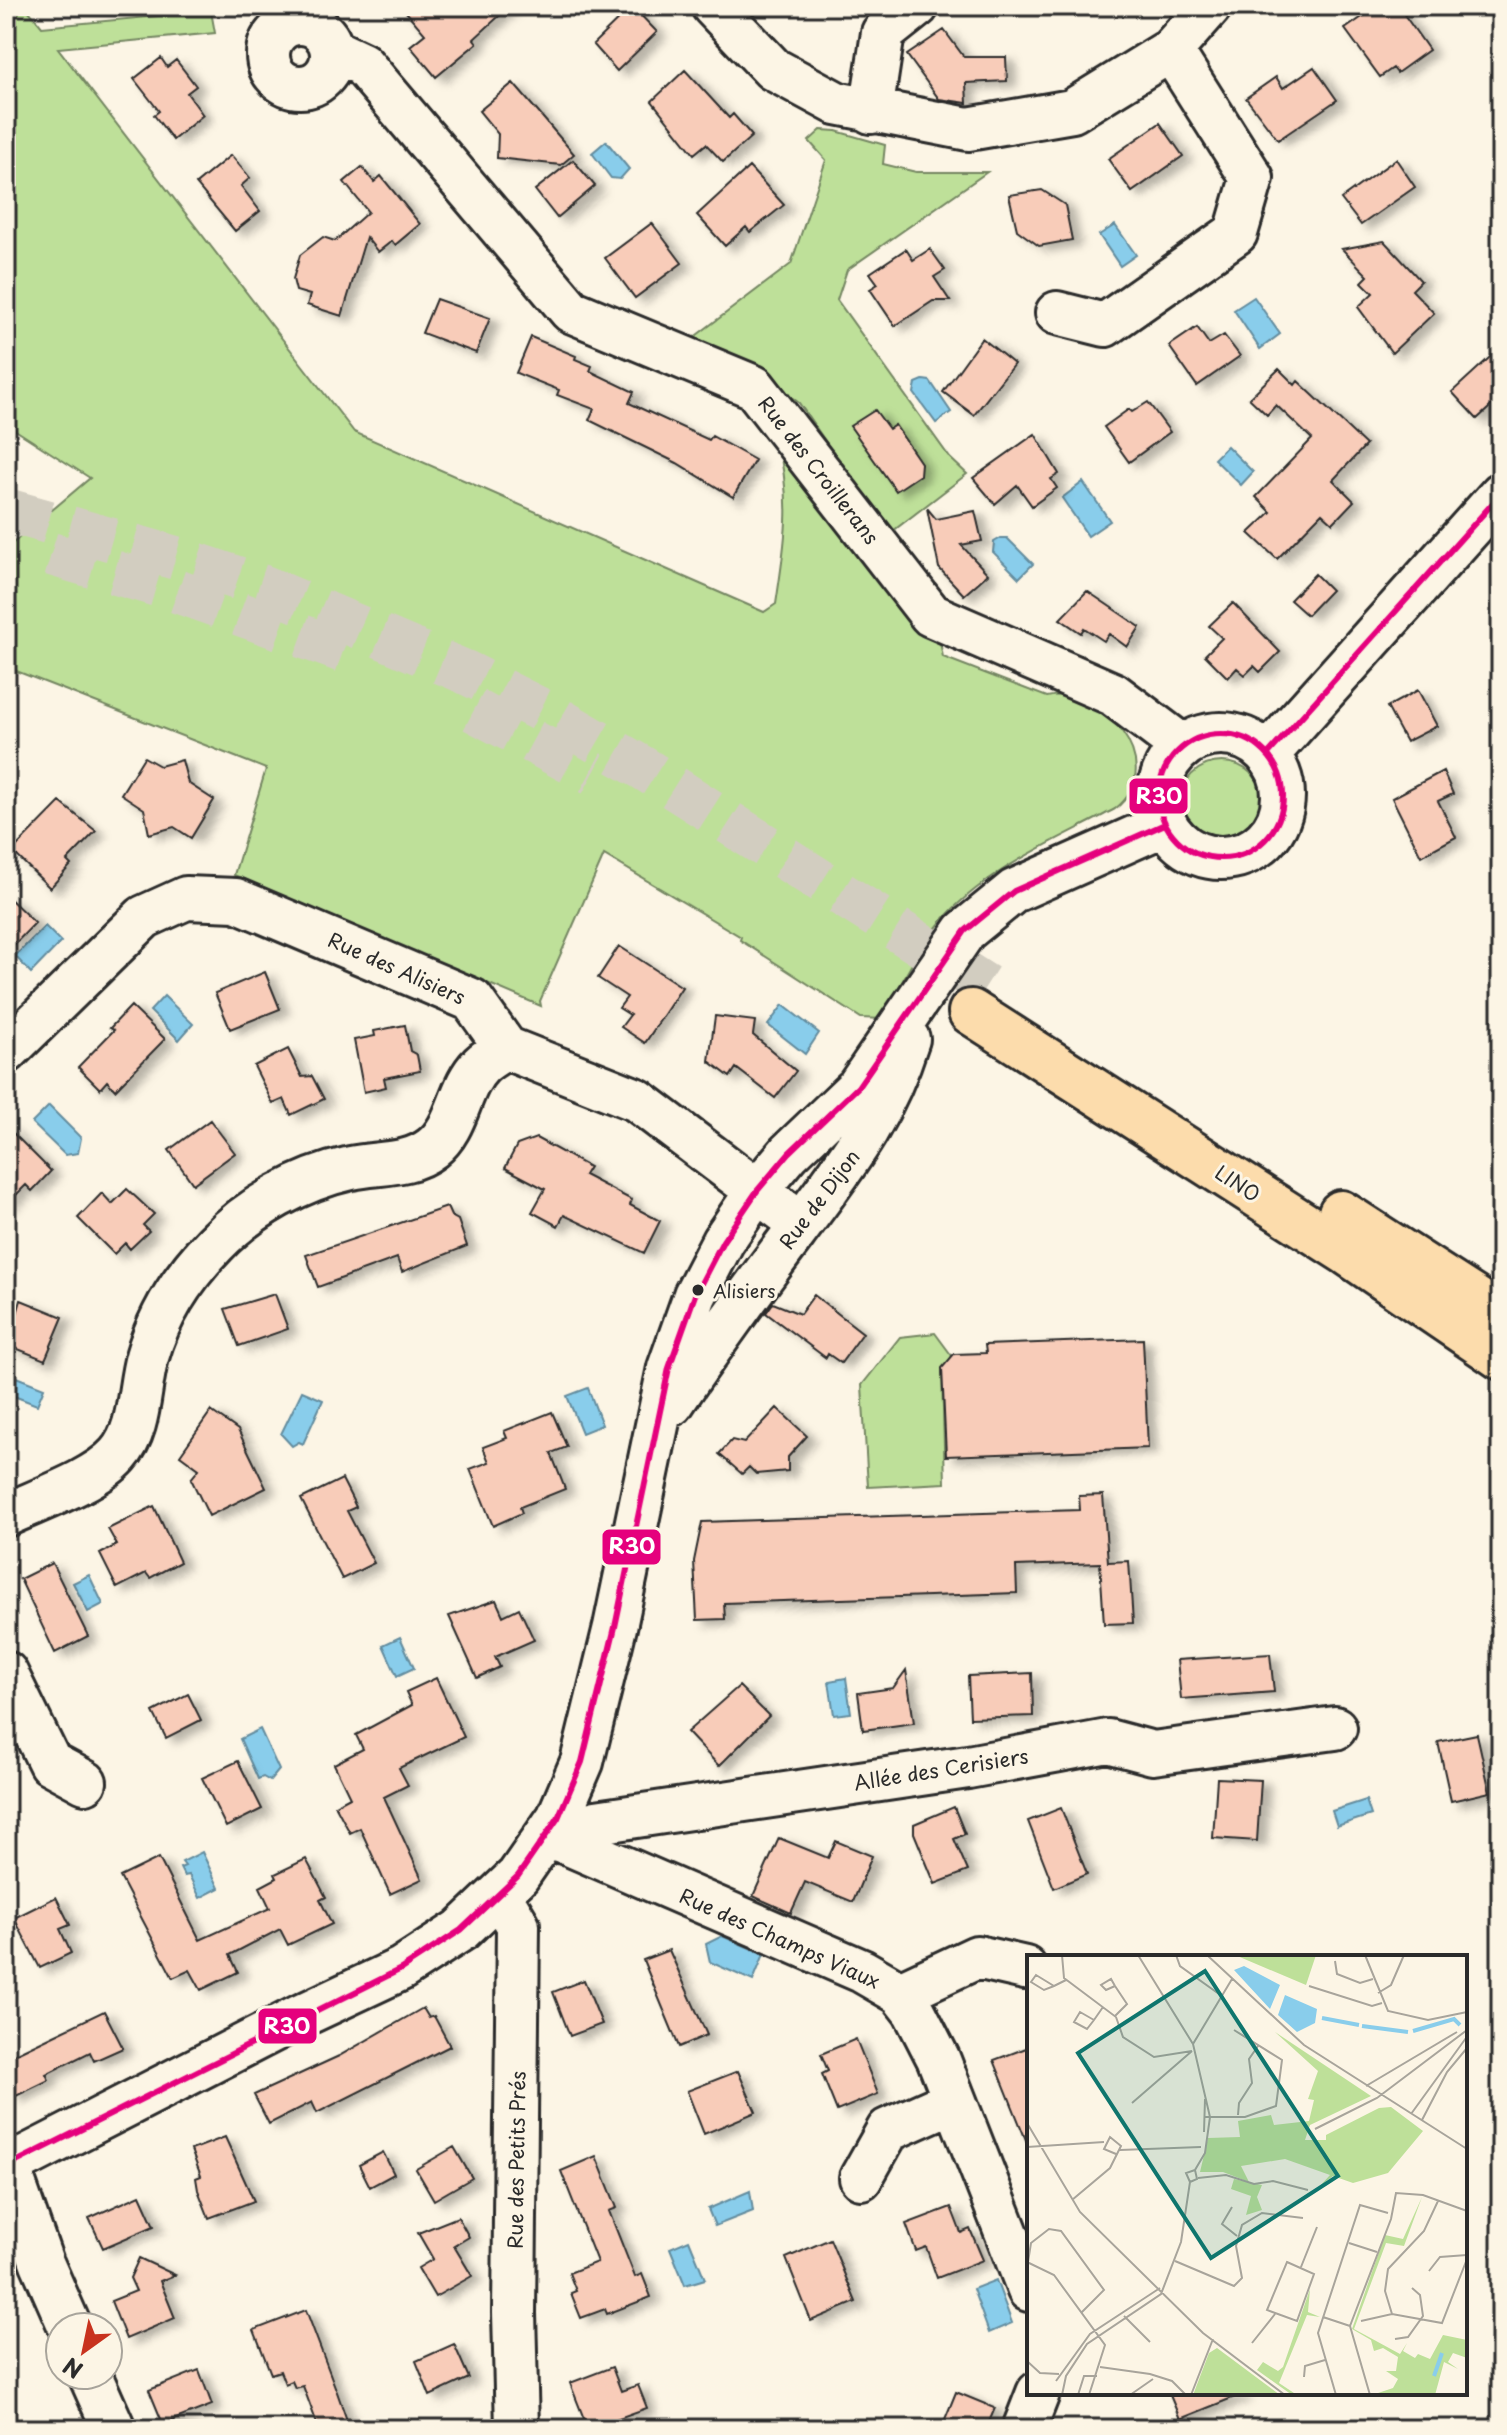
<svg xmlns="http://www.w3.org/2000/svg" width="1507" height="2435" font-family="'Playpen Sans',sans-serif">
	<defs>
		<filter id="shadow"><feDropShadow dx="9" dy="5" stdDeviation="4" flood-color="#0004"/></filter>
	</defs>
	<rect width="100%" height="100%" fill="#fcf5e5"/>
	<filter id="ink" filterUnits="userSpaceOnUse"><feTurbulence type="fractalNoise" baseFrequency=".0125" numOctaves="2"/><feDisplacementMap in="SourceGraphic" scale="16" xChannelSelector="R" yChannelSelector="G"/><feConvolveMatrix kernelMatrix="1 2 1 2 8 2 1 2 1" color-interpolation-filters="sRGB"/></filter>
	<g filter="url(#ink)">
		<path fill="#bee099" stroke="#748662" stroke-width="2" d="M6,6H25L42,27L211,11L215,33L58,48L354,432L764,612L776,604C786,537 793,502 776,435L900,609L940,642L943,657L1047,697C1099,684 1172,764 1115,809C1056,841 984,870 940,923C916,952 900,986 882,1019L861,1018L740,940L741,937L604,855L540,1001L541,1006L234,875L266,769L6,667V549L90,478L6,424Z
			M821,130L836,131L885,145L883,164L916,172H987L847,270L837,300L950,458L967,474L889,534L799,403L763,375L689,341L791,264L826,160L809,141Z
			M1179 805a43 43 0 1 1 86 0a43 43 0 1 1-86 0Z
			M935,1333L952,1356L942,1373L945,1483L868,1487L862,1385L900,1337Z"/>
		<path fill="#89cdeb" stroke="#638c9e" stroke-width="2" d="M606,141L629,169L620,179L611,178L592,153Z
			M1115,225L1136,255L1120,266L1099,235Z
			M1254,297L1280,334L1260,349L1234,310Z
			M923,380L930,381L951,412L936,423L914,393L916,383Z
			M1227,446L1253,472L1241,485L1214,459Z
			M1083,482L1110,521L1088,536L1062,498Z
			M1001,538H1007L1033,564L1019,578L993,552L994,542Z
			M45,926L61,942L31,973L15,956Z
			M164,996L193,1024L179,1040L150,1011Z
			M783,1005L819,1033L805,1054L768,1025Z
			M49,1106L81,1138L78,1153L65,1155L32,1123Z
			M11,1375L44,1388L37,1405L6,1393V1382Z
			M588,1388L602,1425L582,1433L567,1396Z
			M302,1391L323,1400L303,1444L299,1442L292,1446L281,1434Z
			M89,1575L103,1604L88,1612L73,1583Z
			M400,1637L414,1668L397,1676L383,1645Z
			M846,1678L851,1713L834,1715L829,1681Z
			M260,1729L279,1770L270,1781L263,1777L258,1779L240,1739Z
			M1366,1800L1371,1815L1337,1826L1332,1811Z
			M202,1852L219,1888L200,1898L189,1875L184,1876L180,1868L185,1866L182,1862Z
			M722,1936L764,1954L753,1981L710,1962L706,1944Z
			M750,2191L753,2211L715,2226L708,2209Z
			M689,2240L705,2279L685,2285L670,2248Z
			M996,2280L1012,2323L989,2333L973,2289Z"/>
		<path fill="#f8ccb9" stroke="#2b2b2b" stroke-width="2" filter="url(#shadow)" d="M401,6H510L474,39L477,43L436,77L410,46L425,34Z
			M632,6L657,32L617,71L593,44Z
			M1378,6H1398L1429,50L1397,73L1393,68L1380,77L1345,29Z
			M944,30L964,57H1006L1007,81L966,83L967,103L939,99L907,55Z
			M161,58L167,67L176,60L196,86L187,93L203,115L173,140L154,115L159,111L134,79Z
			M1314,67L1337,100L1278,140L1246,98L1276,77L1283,88Z
			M685,70L729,118L733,114L752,136L723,162L706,144L694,154L652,101Z
			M513,83L574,154L561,165L497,158L498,134L479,111Z
			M1160,123L1183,156L1132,192L1108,159Z
			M231,155L250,178L241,186L260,211L235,231L196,184Z
			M1396,159L1415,187L1361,225L1341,199Z
			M573,160L595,186L557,218L535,190Z
			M362,167L374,182L381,176L420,224L395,245L392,241L378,252L366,237L342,316L307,305L310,295L296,291L293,279L300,255L323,237L335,241L368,212L344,182Z
			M749,167L784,205L750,232L746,227L725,246L697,215Z
			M1042,190L1065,205L1072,240L1039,246L1017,230L1009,195Z
			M652,223L682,263L635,298L605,258Z
			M1384,241L1421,281L1412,290L1434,313L1392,353L1358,307L1373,293L1362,282L1368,276L1342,249Z
			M906,249L913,260L930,249L945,270L934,277L950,301H933L895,326L870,289L878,284L870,273Z
			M436,299L490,318L476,353L422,333Z
			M1197,327L1209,344L1224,335L1240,356L1197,386L1169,346Z
			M531,337L576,356L575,359L592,366L590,371L634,392L629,403L709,440L712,436L755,460L733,497L677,463L589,420L594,409L557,395L559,390L516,373Z
			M982,338L1014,364L974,415L943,392Z
			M1501,347V397L1477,419L1452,392Z
			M1279,369L1295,385L1298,381L1366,445L1333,480L1354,501L1333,523L1322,513L1277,559L1249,533L1271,512L1256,497L1312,439L1276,405L1267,415L1249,398Z
			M1148,402L1170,432L1129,462L1104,427L1129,409L1132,412Z
			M875,410L889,429L895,425L921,463L920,475L896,491L850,426Z
			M1035,434L1059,474L1051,479L1057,488L1032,506L1017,485L995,504L973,478Z
			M927,508L936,519L975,511L982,541L961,545L988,574L964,595L939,568Z
			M1315,574L1331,590L1307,615L1290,600Z
			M1087,591L1140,627L1127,647L1109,634L1104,641L1084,628L1081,633L1060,619Z
			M1233,603L1280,652L1260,672L1254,666L1245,675L1237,668L1228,678L1205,655L1222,638L1209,626Z
			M1418,690L1437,726L1406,742L1387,707Z
			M144,757L160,766L182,760L188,783L214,800L191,838L174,827L149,834L144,809L121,794Z
			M1443,771L1453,794L1438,801L1456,837L1421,856L1392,798Z
			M60,802L96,831L67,861L71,865L50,888L12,851Z
			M6,895L35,923L6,953Z
			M619,946L682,987L645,1043L621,1027L630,1015L619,1008L627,997L598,978Z
			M265,972L280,1009L230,1029L215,993Z
			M131,1006L165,1039L115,1090L107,1081L100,1089L78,1067L114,1030L110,1028Z
			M715,1016L755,1021L753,1035L796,1071L775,1098L736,1068L730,1077L709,1061Z
			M405,1025L410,1051L417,1055L420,1071L384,1078L386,1087L364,1092L354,1040L375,1036L374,1031Z
			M288,1049L302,1077L312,1076L324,1099L291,1115L284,1099L273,1104L254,1066Z
			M210,1120L235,1153L193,1184L169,1150Z
			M6,1126L51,1171L32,1191L26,1185L6,1205Z
			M536,1138L589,1167L584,1175L632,1200L630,1205L660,1221L644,1253L564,1215L558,1226L532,1212L545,1189L505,1168L517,1145Z
			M127,1189L154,1214L143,1225L149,1231L130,1249L125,1243L114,1254L78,1218L102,1193L112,1204Z
			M447,1207L451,1216L458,1220L467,1246L402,1272L397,1258L318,1287L306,1255Z
			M275,1294L288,1329L239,1346L225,1309Z
			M814,1295L863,1333L841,1363L828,1354L826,1358L766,1313L773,1303L800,1314Z
			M21,1300L63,1317L45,1360L8,1345Z
			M1143,1339L1148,1448L946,1456L942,1368L954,1354L986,1353L985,1345Z
			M777,1408L807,1436L788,1457V1471L756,1474L749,1467L742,1474L719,1454L732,1440L744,1443Z
			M211,1411L238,1430L266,1488L209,1516L191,1479L199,1469L180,1455Z
			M552,1412L567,1447L551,1453L565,1489L520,1507L522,1513L493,1526L470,1469L489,1462L483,1447L507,1438L504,1431Z
			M342,1479L356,1507L347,1511L374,1563L342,1579L301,1499Z
			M1103,1495L1108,1562L1129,1561L1133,1623L1104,1624L1100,1563L1016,1566L1017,1593L724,1603L725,1619L697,1620L694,1561L702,1522L1080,1510L1079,1496Z
			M154,1506L180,1562L150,1578L146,1573L117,1588L100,1554L117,1545L108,1529Z
			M52,1563L88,1636L55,1653L20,1579Z
			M496,1600L503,1616L519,1608L534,1640L495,1657L500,1667L477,1678L449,1616Z
			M1270,1654L1274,1692L1181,1699L1177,1660Z
			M906,1670L914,1723L863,1730L858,1693L893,1688Z
			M1032,1673L1033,1716L970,1718L968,1676Z
			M436,1678L464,1737L399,1768L408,1785L384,1797L422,1879L390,1894L360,1828L350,1833L335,1805L350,1797L334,1764L363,1749L356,1735L412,1705L406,1692Z
			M739,1686L769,1716L719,1766L687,1732Z
			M188,1694L201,1720L166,1738L153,1712Z
			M1477,1734L1490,1792L1451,1801L1438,1742Z
			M238,1761L262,1809L226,1827L202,1778Z
			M1217,1778L1261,1780L1257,1841L1213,1838Z
			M954,1807L965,1834L954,1839L968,1871L935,1884L914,1833V1824Z
			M1061,1808L1087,1874L1054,1888L1028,1821Z
			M779,1838L828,1858L836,1841L872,1856L853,1902L805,1882L791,1913L753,1896Z
			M159,1858L200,1940L270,1908L260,1887L277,1878L275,1874L306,1859L326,1897L320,1900L332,1924L288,1945L280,1929L230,1955L238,1972L201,1990L190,1970L173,1978L120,1877Z
			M56,1897L70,1925L60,1929L71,1953L40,1968L14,1918Z
			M669,1950L707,2035L679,2047L643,1960Z
			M584,1980L602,2024L570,2036L553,1992Z
			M423,2008L429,2018L434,2016L450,2046L317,2113L312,2102L269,2124L254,2095L339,2056Z
			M104,2011L123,2048L94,2061L90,2052L46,2074L49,2080L14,2097L6,2082V2058Z
			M856,2039L878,2094L837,2111L822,2074L828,2071L821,2054Z
			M1029,2047V2145H1028L994,2060Z
			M738,2071L756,2112L704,2134L687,2091Z
			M225,2137L254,2201L209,2218L198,2190L196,2178L201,2176L191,2150Z
			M454,2147L472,2178L434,2200L416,2169Z
			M383,2152L394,2174L370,2187L359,2165Z
			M596,2156L617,2208L609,2211L635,2277L642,2274L651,2297L607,2314L605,2309L581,2318L571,2293L576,2291L569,2273L597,2262L561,2171Z
			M140,2195L154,2226L103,2248L89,2218Z
			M951,2207L961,2233L970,2229L983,2260L937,2278L926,2247L916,2251L906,2224Z
			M458,2217L469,2237L454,2246L472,2276L435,2297L418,2268L433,2259L418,2233Z
			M830,2239L856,2302L811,2321L786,2258Z
			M139,2258L175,2275L160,2281L175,2318L126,2339L111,2301L136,2291L130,2278Z
			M306,2310L337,2392L350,2429H319L303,2386L295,2388L292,2381L285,2384L280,2371L271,2374L254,2330Z
			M454,2344L469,2378L430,2396L416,2361Z
			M612,2367L621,2391L638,2385L647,2408L588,2429L570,2383Z
			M199,2370L212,2405L163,2424L149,2390Z
			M956,2392L995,2408L986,2429H941Z
			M1169,2393H1242V2394L1180,2419Z"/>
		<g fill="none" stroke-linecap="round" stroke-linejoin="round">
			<path stroke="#d2cdc0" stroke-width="44" stroke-dasharray="44 22" stroke-linecap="butt" d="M6,510L183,560L264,587L465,672L551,715L643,768L986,986
				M51,554L171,589L346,652
				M474,710L593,774"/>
			<g stroke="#2b2b2b" stroke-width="48">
				<path id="minor" d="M713,6L773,69L836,103L968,129L1072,111L1171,50L1210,6
					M268 55a32 32 0 1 1 64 0a32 32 0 1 1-64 0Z
					M332,50L362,64L571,311L754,387L931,615L1113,694L1182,746
					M871,112L883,33L917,6
					M1057,313L1105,325L1236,233L1252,178L1171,50
					M1159 796a62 62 0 1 1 124 0a62 62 0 1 1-124 0Z
					M1268,754L1501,494
					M6,1052L144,917L186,898L236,900L472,1000L506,1048L637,1100L801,1224
					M672,1404C711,1346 752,1290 794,1234C844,1166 882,1121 908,1039
					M6,1515C38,1500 95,1481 118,1455C141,1429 138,1389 147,1357C159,1314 184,1276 215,1244C250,1207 301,1179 351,1168C378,1162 409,1166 432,1148C459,1127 458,1088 481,1065C488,1058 498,1053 506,1048
					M6,1673L50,1763L85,1782
					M548,1835L596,1822L968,1767L1108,1741L1153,1753L1335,1728
					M548,1835L862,1971L900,1993L914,2011L938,2058L1029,2290
					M500,1895L518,1925L514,2313L517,2429
					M900,1993L977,1957L1025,1968
					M8,2166L42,2263L70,2327
					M6,2167L301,2016L401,1969L461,1930L518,1876L558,1818L582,1762L615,1627L669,1368L695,1295L723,1241L757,1191L789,1153L858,1087L965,931L1014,891L1165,824
					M861,2178L888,2130L953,2101
					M90,2375L114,2429
					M1024,2429L1038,2393"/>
			</g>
			<g stroke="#2b2b2b" stroke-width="50">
				<path id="highway" d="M971,1012L1348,1253L1501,1357
					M1341,1213L1501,1316"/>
			</g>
			<use href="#minor" stroke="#fcf5e5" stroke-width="42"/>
			<use href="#highway" stroke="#fcdcac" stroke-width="44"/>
			<g stroke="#fcf5e5" stroke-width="12">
				<path id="bus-1" d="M1159 796a62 62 0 1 1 124 0a62 62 0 1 1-124 0Z
					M1268,754L1501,494
					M6,2167L401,1969L461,1930L518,1876L558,1818L582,1762L615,1627L669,1368L695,1295L723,1241L757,1191L789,1153L858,1087L965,931L1014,891L1165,824"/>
			</g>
			<use href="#bus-1" stroke="#e5007d" stroke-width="6"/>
		</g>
	</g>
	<circle fill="#2b2b2b" stroke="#fcf5e5" stroke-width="3" cx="698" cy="1290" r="7"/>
	<g text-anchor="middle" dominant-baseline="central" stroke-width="6" stroke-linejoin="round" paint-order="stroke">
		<g font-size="18" fill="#2b2b2b" stroke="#fcf5e5" text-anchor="start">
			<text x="713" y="1290">Alisiers</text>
		</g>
		<g font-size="20" fill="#2b2b2b" stroke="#fcf5e5">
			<text transform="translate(819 470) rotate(52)">Rue des Croillerans</text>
			<text transform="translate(397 968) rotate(24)">Rue des Alisiers</text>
			<text transform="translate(1238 1183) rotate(33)">LINO</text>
			<text transform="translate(819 1199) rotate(-53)">Rue de Dijon</text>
			<text transform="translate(941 1769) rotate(-9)">Allée des Cerisiers</text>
			<text transform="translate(780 1938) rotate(24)">Rue des Champs Viaux</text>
			<text transform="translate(516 2160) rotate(-89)">Rue des Petits Prés</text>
		</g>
	</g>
	<g transform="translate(1027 1955)">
		<rect width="440" height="440" fill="#fcf5e5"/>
		<path d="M208,0H289L279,30ZM248,77L344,141L283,170L278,185H299V180L352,153L364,152L396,176L361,218L326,228L306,221L293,231L303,220L258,204L214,211L222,227L196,217H173L181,183L213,182L211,166L244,160L247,170L282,166L287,145L281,144L291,116ZM207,224L235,230L230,242L235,255L219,260L224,241L204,234ZM395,242L377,291L359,288L327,374L373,399L380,388L376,396L388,403L391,399L403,404L416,380L440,385V403L426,398L421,407L431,414L417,407L408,440H345L366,433L371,424L359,416H369L371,402L356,393L347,396L344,385L325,374L358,280L376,284ZM283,334L281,357L293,362L280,360L252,428L270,440H265L230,415L236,407L251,416L256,412ZM190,393L253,440H166L182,398Z" fill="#bee099"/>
		<path d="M217,11L253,30L243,54L207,15ZM258,40L290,54L288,68L270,77L251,60Z" fill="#89cdeb"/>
		<path fill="none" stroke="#89cdeb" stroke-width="4" d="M295,63L332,70M335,71L381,77M386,76L427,64L433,70M407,421L415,398"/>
		<path fill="none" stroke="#a8a49b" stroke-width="2" d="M35,0L37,23L89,62L96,82L127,102L165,96M111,0L166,89M149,0L153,11L192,39M180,0L277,90L440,194M338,0L361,56L401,65L440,57M308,6L310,19L333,28L346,24M27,31L9,20L4,27L17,35L27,31L39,25M282,31L345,51L355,48M351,38L364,30L377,0M88,61L100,49L88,31L84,24L74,30L79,35L88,31M67,65L53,57L47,67L60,74L67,65L76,52M339,131L430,77M105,148L165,96M384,159L439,83M211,160L212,148L225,128L222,104L231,91M177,162H218L249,151L255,105L207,75M395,165L420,117L440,93M0,168L53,257L176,378L258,440M288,174L350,143L440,75M177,177L178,144M0,192L77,187M93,195L174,192M171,223L199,220L227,229L246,226L281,235M163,227L170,224L168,215L178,198L183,162L166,89L205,24M45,245L83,213L94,191L83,182L77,194L89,199M205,252L195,269L210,281M322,288L350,297M148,306L207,331L215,323L209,291L215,270L235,258L276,263M0,307L27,320L78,390L62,440M1,307L4,288L22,274L34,276L77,335L55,357M260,307L287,319L270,366L240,355ZM274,312L290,272M402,316L413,302L440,300M365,359L358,336L361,314L397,276L411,246M97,361L123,387M296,362L323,371M334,366L365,359L415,368L440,304M368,384L381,382L396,361L393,340L385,333M225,388L248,359M0,406L13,418L32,419M73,412L123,419L145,426L159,440M277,422L278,411L298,405M29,426L63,379L133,333M35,440L39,421L60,389L134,339L154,287L163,227L159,218L168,215M51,440L57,421H70M103,440L126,424M164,440L186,384M309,440L291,378L333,250L361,258M343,440L323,371L364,264L369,238L396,240L440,256"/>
		<path fill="#0f766e" fill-opacity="0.15" stroke="#0f766e" stroke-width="4" d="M178,16L311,221L184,303L51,98Z"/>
		<rect width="440" height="440" fill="none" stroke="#2b2b2b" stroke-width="4"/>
	</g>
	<g stroke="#fcf5e5" stroke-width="3">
		<rect x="1128" y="777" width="61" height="38" rx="8" fill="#e5007d"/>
		<rect x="601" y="1528" width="61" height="38" rx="8" fill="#e5007d"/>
		<rect x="257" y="2007" width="61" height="38" rx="8" fill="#e5007d"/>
	</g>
	<g font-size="22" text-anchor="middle" font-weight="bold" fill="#fff">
		<text x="1159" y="804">R30</text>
		<text x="632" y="1554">R30</text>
		<text x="287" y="2034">R30</text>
	</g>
	<rect width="1507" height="2435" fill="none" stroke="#fcf5e5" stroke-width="32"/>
	<rect x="16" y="16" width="1475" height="2403" fill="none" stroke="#2b2b2b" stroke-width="3" filter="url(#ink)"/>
	<g transform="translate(84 2351) rotate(213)"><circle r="38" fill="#fcf5e5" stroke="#a8a49b" stroke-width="2"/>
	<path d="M0-6L14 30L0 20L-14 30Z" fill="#c8321e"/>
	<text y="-12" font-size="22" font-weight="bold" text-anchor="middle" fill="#2b2b2b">N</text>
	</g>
</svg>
